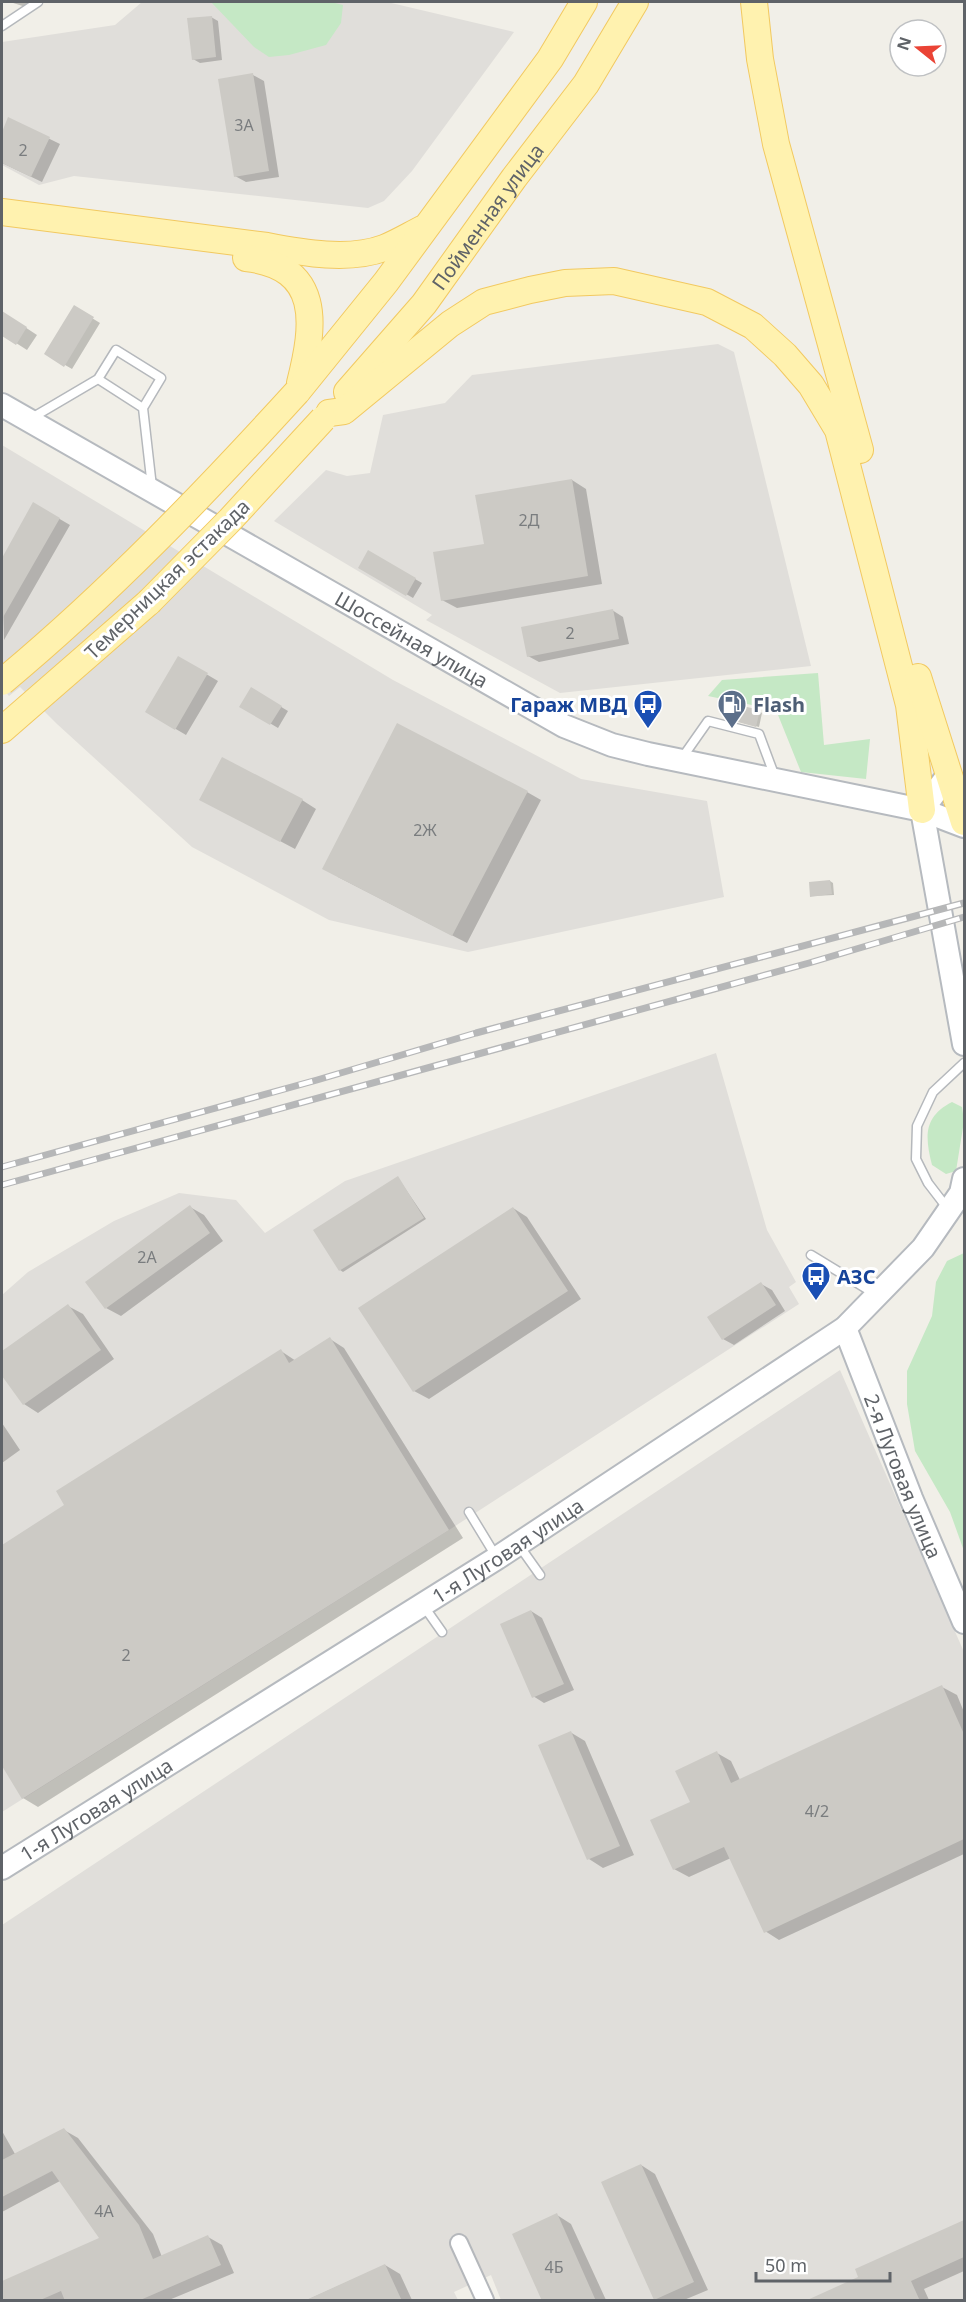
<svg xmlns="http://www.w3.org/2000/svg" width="966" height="2302" font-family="'Noto Sans',sans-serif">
	<rect width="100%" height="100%" fill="#f1efe8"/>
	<path fill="#e0deda" d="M142,2H387L514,32L412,171L384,201L368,208L74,176L39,185L2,165V42L115,25Z
		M718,344L734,352L811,666L560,693L426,620L432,615L274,521L326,470L347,476L370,473L383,415L445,403L472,375Z
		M2,445L393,680L581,779L707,801L724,897L468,952L329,920L192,847L57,724L20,687L9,696L2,688Z
		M716,1053L767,1230L796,1282L789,1287L799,1304L449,1530L2,1812V1295L28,1272L114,1221L179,1193L236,1200L265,1233L345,1181Z
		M840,1370L964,1652V2300H501L491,2275L454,2292L458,2300H2V1925Z"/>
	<path fill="#c5e8c5" d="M211,2H331L343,5L341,23L326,45L289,55L269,57L254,47Z
		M818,673L824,745L870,739L866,779L801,772L776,710L708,696L722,680Z
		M952,1102L962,1107L964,1121L956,1171L946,1174L932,1165C925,1137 923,1117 952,1102Z
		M964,1253V1551L950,1512L915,1451L907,1404V1371L932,1316L936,1282L947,1261Z"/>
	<path fill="#0003" d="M10,2H34L32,9Z
		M211,17L218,21L222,60L200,63L193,59Z
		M253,75L264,81L279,177L246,182L235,176Z
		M9,119L60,144L42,182L2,163V135Z
		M74,307L100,323L72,369L46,354Z
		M2,312L37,335L27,350L2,334Z
		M572,480L586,489L602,584L457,608L442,600L485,545Z
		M34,504L70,525L4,640L2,561Z
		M368,552L422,583L413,598L360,567Z
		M612,610L623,617L629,644L539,662L528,656Z
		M179,658L218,681L186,735L147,712Z
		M251,689L288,711L278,728L241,706Z
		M759,711L762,713L759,727L736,721Z
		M527,792L541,800L467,943L338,877Z
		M302,800L316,809L295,849L216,807Z
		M830,881L833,883L834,895L812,896Z
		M398,1178L426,1219L343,1272L340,1270Z
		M190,1207L204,1215L223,1241L121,1316L106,1308Z
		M513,1208L527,1217L581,1299L429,1399L414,1391Z
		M761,1284L772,1290L785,1311L734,1345L723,1339Z
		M68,1306L83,1314L114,1359L38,1413L24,1404L2,1373V1353Z
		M330,1339L344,1348L463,1538L38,1807L23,1798L2,1763V1546L66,1506L281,1351L296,1361Z
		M2,1423L20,1450L2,1463Z
		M531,1611L542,1618L574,1690L544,1703L533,1696Z
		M942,1687L957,1695L964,1712V1854L779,1940L765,1931L731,1858L689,1877L674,1869L692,1803L717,1753L731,1761L740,1780Z
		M570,1732L585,1741L634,1855L603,1868L589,1859Z
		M64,2130L78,2138L153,2234L162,2257L208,2237L222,2245L234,2273L169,2300H2V2283L101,2239L60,2181L2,2212V2131L15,2154Z
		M641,2165L655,2174L708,2290L684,2300L655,2299Z
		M557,2215L571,2224L606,2300H544Z
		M964,2221V2271L924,2289L929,2300H820L860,2278L857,2270Z
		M385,2265L400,2274L412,2300H307Z"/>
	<path fill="#cccac5" d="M212,16L216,57L192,60L187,18Z
		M253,73L269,171L234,177L218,79Z
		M8,117L50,137L31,177L2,163V132Z
		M74,305L94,317L64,367L44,354Z
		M2,311L27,327L16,345L2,336Z
		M572,479L588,576L441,601L433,552L484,544L475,495Z
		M33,502L60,518L2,619V558Z
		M368,550L416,578L406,596L358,568Z
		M613,609L619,639L527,657L521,627Z
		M178,656L208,673L175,730L145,712Z
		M251,687L282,706L270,725L239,707Z
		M734,704L760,710L756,727L731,720Z
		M397,723L528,791L452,936L322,869Z
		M222,757L303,799L280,842L199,800Z
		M830,880L832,894L810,897L809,882Z
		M398,1176L424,1218L339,1271L313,1230Z
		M190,1205L210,1233L105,1309L85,1282Z
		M513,1207L568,1291L413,1392L358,1308Z
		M761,1282L776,1305L722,1340L707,1317Z
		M68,1304L101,1350L23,1405L2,1376V1351Z
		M330,1337L449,1530L22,1799L2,1766V1545L64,1505L56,1491L281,1349L289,1363Z
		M531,1610L564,1684L532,1698L500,1624Z
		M942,1685L964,1734V1839L764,1933L724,1847L673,1870L650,1820L690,1802L675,1771L717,1751L731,1783Z
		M571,1731L620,1846L587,1860L538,1745Z
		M64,2128L139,2225L153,2259L208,2235L221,2265L138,2301H65L61,2291L38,2301H2V2281L99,2238L52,2171L2,2197V2160Z
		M641,2164L694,2282L654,2300L601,2182Z
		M557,2213L596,2301H542L512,2234Z
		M964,2220V2257L911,2281L920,2301H805L858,2277L855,2269Z
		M385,2264L402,2301H304Z"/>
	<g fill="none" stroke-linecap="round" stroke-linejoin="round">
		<g stroke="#b5b8bc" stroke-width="11">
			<path id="lane" d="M2,26L38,2
				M98,379L116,350L161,378L143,408
				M30,419L98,379L143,408L152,487
				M682,758L708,721L759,734L775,777
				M948,1209L928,1183L916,1159L917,1126L933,1092L964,1063
				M811,1255L877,1295
				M469,1512L497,1558
				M518,1544L540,1575
				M423,1605L442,1632"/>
		</g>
		<g stroke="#b5b8bc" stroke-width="20">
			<path id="street" d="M459,2243L485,2300"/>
		</g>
		<g stroke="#b6babf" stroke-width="26">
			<g id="secondary">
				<path id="s1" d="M2,405L564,726L612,745L648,754L922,810L964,826"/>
				<path d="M922,810L964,1044"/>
				<path d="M922,810L949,774"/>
				<path id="s2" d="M845,1328L911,1498L964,1622"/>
				<path id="s3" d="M2,1868L497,1558L845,1328L923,1248L961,1193L964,1179"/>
			</g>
		</g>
		<g stroke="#f2c960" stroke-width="28">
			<g id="primary">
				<path d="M754,2L760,59L776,144L860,450"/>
				<path d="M2,212L267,246C303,253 349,261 384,248C397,243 410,235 422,229"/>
				<path d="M246,258C322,267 315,324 300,383"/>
				<path d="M297,392L386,282L550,59L584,2"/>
				<path id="s4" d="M347,392L424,304L514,178L586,84L635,2"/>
				<path d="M329,413L344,411L450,324L484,302L530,290L565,283L614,281L707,302L753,326L785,355L811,385L838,430L909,705L922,810"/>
				<path d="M918,677L964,822"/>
				<path d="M2,730L149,602"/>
			</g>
		</g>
		<use href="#lane" stroke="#fff" stroke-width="8"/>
		<use href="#street" stroke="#fff" stroke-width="16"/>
		<use href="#secondary" stroke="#fff" stroke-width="22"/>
		<use href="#primary" stroke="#fff2af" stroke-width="26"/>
		<g stroke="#b6b7b8" stroke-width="7">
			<path id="rail" d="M2,1167L317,1080L476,1033L964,903
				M2,1185L809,963L964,917"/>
		</g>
		<use href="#rail" stroke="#fff" stroke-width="4.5" stroke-dasharray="14" stroke-linecap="butt"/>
		<g stroke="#f2c960" stroke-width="28" stroke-linecap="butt">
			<path id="primary-bridge" d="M149,602L230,520L323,419
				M2,682C109,593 204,494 297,392"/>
		</g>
		<use href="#primary-bridge" stroke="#fff2af" stroke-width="26"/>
	</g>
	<defs>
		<g id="bus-pin" transform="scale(1.5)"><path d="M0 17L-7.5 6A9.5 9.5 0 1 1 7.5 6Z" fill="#1a4fb4" stroke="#fff"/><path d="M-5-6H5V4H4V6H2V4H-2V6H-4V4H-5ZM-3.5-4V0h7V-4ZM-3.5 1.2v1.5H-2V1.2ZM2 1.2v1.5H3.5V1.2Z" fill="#fff"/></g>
		<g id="fuel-pin" transform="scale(1.5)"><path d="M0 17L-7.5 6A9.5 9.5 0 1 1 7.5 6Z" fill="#5c6f8a" stroke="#fff"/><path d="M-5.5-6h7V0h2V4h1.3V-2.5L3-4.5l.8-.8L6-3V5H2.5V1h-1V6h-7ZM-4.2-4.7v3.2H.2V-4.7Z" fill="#fff"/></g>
	</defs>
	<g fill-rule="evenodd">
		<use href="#bus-pin" x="648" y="704"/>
		<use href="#fuel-pin" x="732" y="704"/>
		<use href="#bus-pin" x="816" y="1276"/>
	</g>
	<g text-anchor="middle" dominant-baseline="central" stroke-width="6" stroke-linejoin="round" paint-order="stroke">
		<g font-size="16" fill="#7a7d7f">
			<text x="244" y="125">3А</text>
			<text x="23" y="150">2</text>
			<text x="529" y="520">2Д</text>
			<text x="570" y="633">2</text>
			<text x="425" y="830">2Ж</text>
			<text x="147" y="1257">2А</text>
			<text x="126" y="1655">2</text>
			<text x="817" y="1811">4/2</text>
			<text x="104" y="2211">4А</text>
			<text x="554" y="2267">4Б</text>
		</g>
		<g font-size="20" fill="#5f6368" stroke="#fff">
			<text stroke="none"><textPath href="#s4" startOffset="225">Пойменная улица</textPath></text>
			<text transform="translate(167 579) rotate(-44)">Темерницкая эстакада</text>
			<text stroke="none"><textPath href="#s1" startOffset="472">Шоссейная улица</textPath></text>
			<text stroke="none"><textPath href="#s2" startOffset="159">2-я Луговая улица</textPath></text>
			<text stroke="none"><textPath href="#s3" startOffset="597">1-я Луговая улица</textPath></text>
			<text stroke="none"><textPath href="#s3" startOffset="111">1-я Луговая улица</textPath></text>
		</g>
		<g font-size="20" font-weight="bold" fill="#164399" stroke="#fff" text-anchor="end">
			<text x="627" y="704">Гараж МВД</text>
			<text x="837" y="1276" text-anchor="start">АЗС</text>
		</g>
		<g font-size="20" font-weight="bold" fill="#4e5e75" stroke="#fff" text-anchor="start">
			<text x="753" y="704">Flash</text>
		</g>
	</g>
	<rect width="966" height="2302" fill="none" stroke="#5f6368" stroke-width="6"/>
	<g transform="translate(918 48) rotate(288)"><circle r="28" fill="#ffffff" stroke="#bfc1c3" stroke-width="1.5"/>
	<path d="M0-4.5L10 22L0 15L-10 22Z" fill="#ea4335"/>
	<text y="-9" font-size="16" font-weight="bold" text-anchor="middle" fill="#5f6368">N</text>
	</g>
	<path d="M756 2272v9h134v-9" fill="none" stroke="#5f6368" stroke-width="3"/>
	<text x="765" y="2272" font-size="18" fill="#5f6368" stroke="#ffffff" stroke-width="4.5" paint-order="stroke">50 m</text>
</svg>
